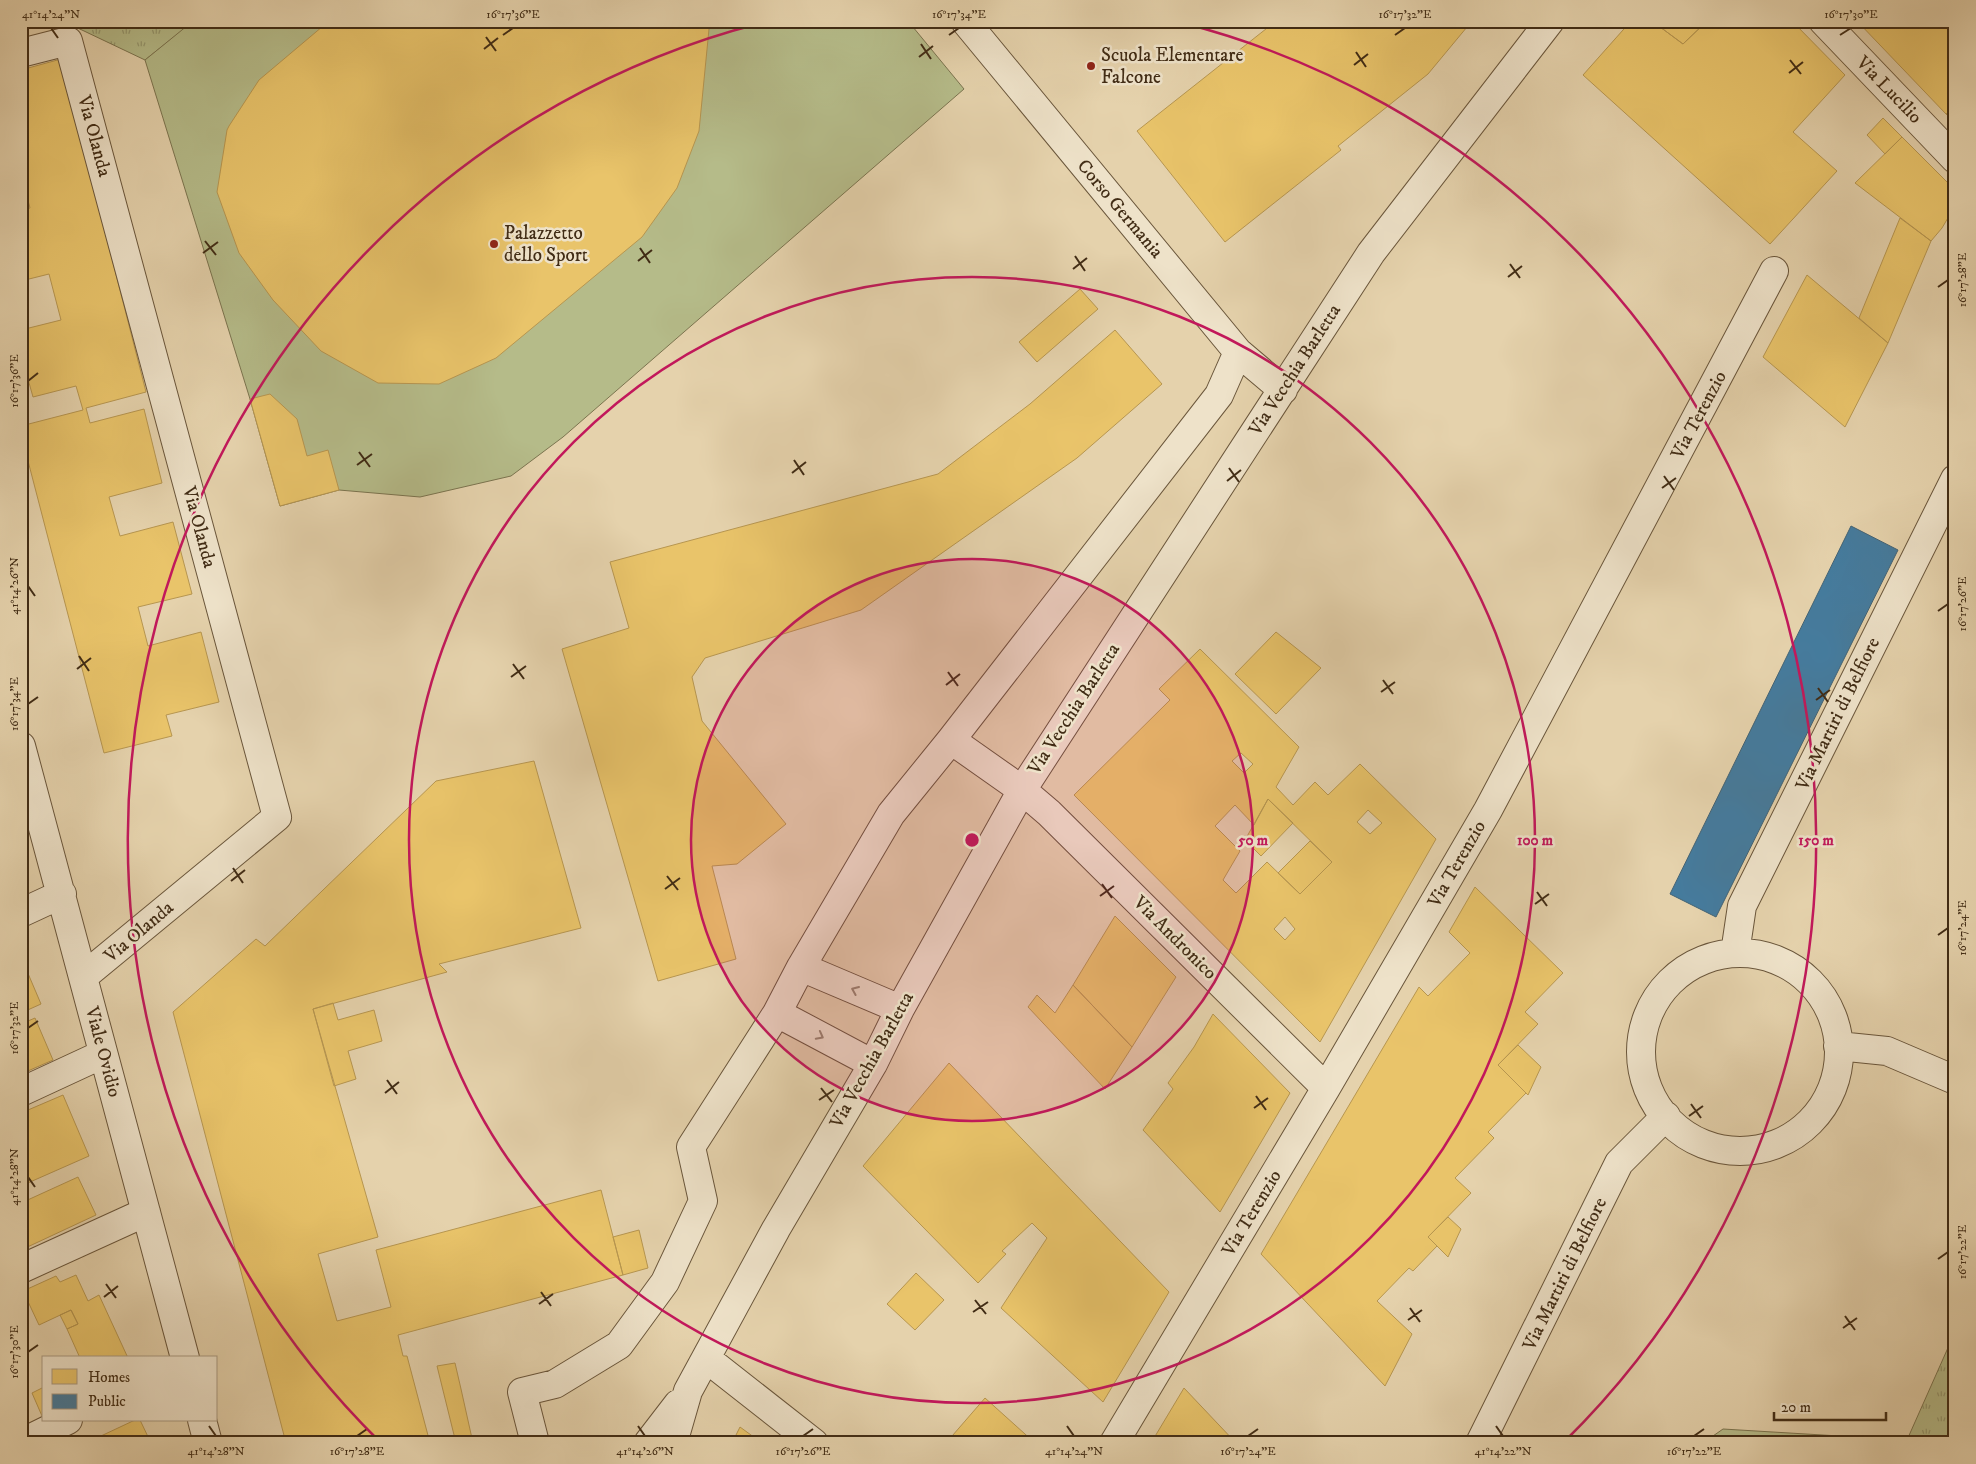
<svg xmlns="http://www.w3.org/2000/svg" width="1976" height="1464" font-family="'IM FELL DW Pica',serif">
	<defs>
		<pattern id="park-tufts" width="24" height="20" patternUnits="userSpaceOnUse" patternTransform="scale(1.25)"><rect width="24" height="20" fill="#b5bb89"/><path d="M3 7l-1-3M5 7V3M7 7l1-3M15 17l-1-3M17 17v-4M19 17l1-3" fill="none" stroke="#95986f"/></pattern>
	</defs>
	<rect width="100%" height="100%" fill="#e5d2ac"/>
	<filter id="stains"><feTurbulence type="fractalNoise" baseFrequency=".004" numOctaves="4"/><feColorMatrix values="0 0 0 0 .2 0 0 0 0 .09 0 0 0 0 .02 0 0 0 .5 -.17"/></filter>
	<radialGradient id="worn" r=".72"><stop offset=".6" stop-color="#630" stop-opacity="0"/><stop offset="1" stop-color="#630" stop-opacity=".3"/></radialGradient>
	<path fill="url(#park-tufts)" stroke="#7b744f" d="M63,21H164L184,29L145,60Z
		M1955,1332V1443L1907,1440Z"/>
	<path fill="#b5bb89" stroke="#7b744f" d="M193,21H908L964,89L563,437L511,476L420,497L339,490L280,506L250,399L145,60Z
		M1723,1429L1955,1443H1703Z"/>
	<path fill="#e9c46a" stroke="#b79650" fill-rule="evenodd" d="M329,21H703L709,29L699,131L677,188L642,237L496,358L439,384L378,383L321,351L273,300L239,253L217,192L227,130L229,126L259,80Z
		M1276,21H1472L1428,74L1338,146L1341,150L1225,242L1137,131Z
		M1631,21H1652L1683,44L1707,21H1792L1845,75L1793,132L1837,171L1770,244L1583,75Z
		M1652,21H1707L1683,44Z
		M1857,21H1955V105L1946,114Z
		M61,59L146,392L86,408L90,423L144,409L162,483L109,497L120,536L173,522L192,594L138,607L148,646L201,632L219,702L166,715L172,736L104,753L21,434V426L83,410L76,386L33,397L21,354V330L61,320L49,274L21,281V210L30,208L21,173V70Z
		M1955,105V123L1946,114Z
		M1883,118L1902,137L1885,154L1867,135Z
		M1902,137L1955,190V206L1942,228L1931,241L1855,183Z
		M1900,218L1931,241L1888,343L1859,318Z
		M1807,275L1888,343L1845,427L1763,357Z
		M1080,289L1098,309L1037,362L1019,342Z
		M1115,330L1162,384L1077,458L861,610L705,658L692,677L702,721L786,824L737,864L712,866L736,959L658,981L562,649L629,628L610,562L938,474L1030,404Z
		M270,394L297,419L307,456L328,450L339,490L280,506L250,399Z
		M1276,632L1321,668L1276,714L1235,674Z
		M1200,649L1299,747L1276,787L1293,805L1315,782L1328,795L1360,764L1436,839L1320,1042L1074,795L1170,700L1159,689ZM1241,753L1253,764L1244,773L1232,761ZM1268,799L1332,862L1300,894L1267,862L1236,893L1223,880L1240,851L1215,826L1235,805L1254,825ZM1368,810L1382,823L1370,834L1357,822ZM1285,917L1295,929L1285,940L1274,929Z
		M534,761L581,928L439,964L447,972L313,1009L378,1237L318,1254L337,1321L391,1307L376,1250L601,1190L623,1275L398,1335L403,1356H407L430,1443H286L173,1012L256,939L265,946L436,781Z
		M1268,799L1293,823L1261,856L1245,840Z
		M1310,841L1332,862L1300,894L1278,873Z
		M1475,887L1563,973L1525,1012L1538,1024L1498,1065L1526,1093L1488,1132L1494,1138L1455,1178L1471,1193L1428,1237L1437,1246L1413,1271L1409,1268L1377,1301L1412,1334L1385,1386L1261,1254L1419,987L1428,996L1470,953L1449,932Z
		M1115,916L1176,977L1132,1047L1073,985Z
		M21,957L41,1004L21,1013Z
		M1073,985L1132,1047L1105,1089L1028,1007L1037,995L1055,1013Z
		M333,1003L338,1020L374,1010L382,1041L348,1051L356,1079L334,1086L313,1009Z
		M1213,1014L1290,1093L1220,1212L1143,1130L1173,1089L1168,1083L1194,1047Z
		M35,1018L53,1060L21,1074V1024Z
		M1518,1045L1541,1067L1528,1095L1498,1065Z
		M949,1063L1169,1292L1103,1402L1001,1308L1047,1238L1032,1223L1002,1251L1006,1254L978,1283L863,1166Z
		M63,1095L89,1156L21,1186V1113Z
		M78,1177L96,1215L21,1250V1203Z
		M1448,1217L1461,1229L1448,1257L1428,1237Z
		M639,1230L648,1268L623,1275L613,1237Z
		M916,1273L944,1300L915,1330L887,1304Z
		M76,1275L88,1301L99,1295L128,1358H80L67,1329L78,1324L71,1310L39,1325L23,1291L56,1276L60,1282Z
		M71,1310L78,1324L67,1329L60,1315Z
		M455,1363L461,1389L473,1443H456L437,1366Z
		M44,1387V1415L42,1416L32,1393Z
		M1184,1388L1236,1443H1151Z
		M985,1398L1035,1443H946Z
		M135,1420H140L151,1443H86Z
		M740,1427L762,1443H732Z"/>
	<path fill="#457b9d" stroke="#446374" d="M1851,526L1898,550L1716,917L1670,894Z"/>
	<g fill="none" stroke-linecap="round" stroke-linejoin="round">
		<g stroke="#6a563b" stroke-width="30">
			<path id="minor" d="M965,21L1238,352L1283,390
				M1823,21L1955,159
				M21,53L68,41L277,817L83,977
				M951,740L1022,790L1049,813L1326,1088
				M21,746L185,1358
				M21,913L62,894
				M1735,953L1742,906L1955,479
				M1641 1052a99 99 0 1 1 198 0a99 99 0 1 1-198 0Z
				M801,967L900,1009
				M777,1013L873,1064
				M1838,1046L1887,1051L1955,1080
				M21,1092L103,1054
				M21,1269L146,1212
				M707,1359L814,1443
				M202,1420L208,1443
				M21,1443L68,1420
				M535,1443L522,1392L555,1384L619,1345L665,1282L703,1201L691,1147L777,1013L801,967L891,814L951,740L1219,395L1238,352
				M648,1443L678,1404
				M673,1443L688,1391L776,1229L873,1064L900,1009L1022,790L1371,253L1550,21
				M1114,1443L1326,1088L1488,810L1774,271
				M1480,1443L1619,1163L1666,1116"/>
		</g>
		<use href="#minor" stroke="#eee2c9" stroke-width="28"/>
	</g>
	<defs><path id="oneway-chevron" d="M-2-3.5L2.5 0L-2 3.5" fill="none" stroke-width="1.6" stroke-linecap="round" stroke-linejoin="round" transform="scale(1.25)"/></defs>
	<g stroke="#98876f">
		<use href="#oneway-chevron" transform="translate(855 990) rotate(-157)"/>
		<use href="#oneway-chevron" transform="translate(820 1036) rotate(28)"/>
	</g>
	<path fill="none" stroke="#412c15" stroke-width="2" d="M51,28L58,38M503,35L513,28M949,35L959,28M1395,35L1405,28M1840,35L1851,28M486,37L496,51M921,44L931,59M484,49L498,38M1356,52L1366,67M919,57L933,46M1790,60L1801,74M1354,65L1368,54M1789,73L1803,62M205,241L216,255M640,248L650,263M203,253L218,242M1075,256L1085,271M638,261L652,250M1510,264L1520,278M1073,269L1087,258M1508,277L1522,266M1938,287L1948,280M28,381L38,373M359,452L370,467M794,460L804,475M357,465L372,454M1229,468L1239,482M792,473L806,462M1664,476L1674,490M1227,481L1241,470M1662,488L1676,478M28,586L35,596M1938,611L1948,604M79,656L89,671M513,664L524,679M77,669L91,658M948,672L958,686M511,677L526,666M1383,680L1393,694M946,685L960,674M1818,688L1828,702M1381,692L1395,682M1816,700L1830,690M28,704L38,697M233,868L243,883M667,876L678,890M231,881L245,870M1102,884L1112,898M665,889L680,878M1537,892L1547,906M1100,896L1114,886M1535,904L1549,894M1938,935L1948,928M28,1028L38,1021M387,1080L397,1094M821,1088L832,1102M385,1093L399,1082M1256,1096L1266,1110M819,1100L834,1090M1691,1104L1701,1118M1254,1108L1268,1098M1689,1116L1703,1106M28,1177L35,1187M1938,1259L1948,1252M106,1284L116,1298M541,1292L551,1306M104,1297L118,1286M975,1300L986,1314M539,1304L553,1294M1410,1308L1420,1322M973,1312L988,1302M1845,1316L1855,1330M1408,1320L1422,1310M1843,1328L1857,1318M28,1352L38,1345M209,1426L216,1436M638,1426L645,1436M1067,1426L1074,1436M1496,1426L1503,1436M357,1436L367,1429M803,1436L813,1429M1248,1436L1258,1429M1694,1436L1704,1429"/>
	<circle cx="972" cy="840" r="281" fill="#c2185b" fill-opacity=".12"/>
	<g fill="none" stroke="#c2185b" stroke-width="2.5">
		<circle cx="972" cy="840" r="281"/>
		<circle cx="972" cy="840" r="563"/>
		<path d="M380 1442A844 844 0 0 1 761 23M1183 23A844 844 0 0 1 1564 1442"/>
	</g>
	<g fill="#8f2418" stroke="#eee2c9" stroke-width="2">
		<circle cx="1091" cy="66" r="5"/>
		<circle cx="494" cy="244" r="5"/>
	</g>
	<g text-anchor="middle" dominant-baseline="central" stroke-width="5" stroke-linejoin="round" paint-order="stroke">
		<g font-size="19" fill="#412c15" stroke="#eee2c9" text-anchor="start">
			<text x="1101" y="55">Scuola Elementare<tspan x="1101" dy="22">Falcone</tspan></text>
			<text x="504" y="233">Palazzetto<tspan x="504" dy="22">dello Sport</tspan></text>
		</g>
		<g font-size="19" fill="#412c15" stroke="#eee2c9">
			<text transform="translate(1889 90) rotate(46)">Via Lucilio</text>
			<text transform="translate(94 136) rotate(75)">Via Olanda</text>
			<text transform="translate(1120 209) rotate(50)">Corso Germania</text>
			<text transform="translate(1295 370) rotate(-57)">Via Vecchia Barletta</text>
			<text transform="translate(1699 415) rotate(-62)">Via Terenzio</text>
			<text transform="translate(199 527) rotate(75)">Via Olanda</text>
			<text transform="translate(1074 709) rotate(-57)">Via Vecchia Barletta</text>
			<text transform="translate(1838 714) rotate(-64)">Via Martiri di Belfiore</text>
			<text transform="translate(1457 864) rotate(-60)">Via Terenzio</text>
			<text transform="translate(139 932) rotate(-40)">Via Olanda</text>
			<text transform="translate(1175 938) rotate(45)">Via Andronico</text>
			<text transform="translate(103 1052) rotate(75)">Viale Ovidio</text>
			<text transform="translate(872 1060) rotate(-61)">Via Vecchia Barletta</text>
			<text transform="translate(1252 1213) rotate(-59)">Via Terenzio</text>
			<text transform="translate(1565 1274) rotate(-64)">Via Martiri di Belfiore</text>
		</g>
	</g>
	<circle cx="972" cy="840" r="8" fill="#c2185b" stroke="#eee2c9" stroke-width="2.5"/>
	<g font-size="15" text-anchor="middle" font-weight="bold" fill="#c2185b" stroke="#eee2c9" stroke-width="5" stroke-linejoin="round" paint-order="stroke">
		<text x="1253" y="845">50 m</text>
		<text x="1535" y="845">100 m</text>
		<text x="1816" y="845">150 m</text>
	</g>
	<rect width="1976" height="1464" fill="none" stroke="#e5d2ac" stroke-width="55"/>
	<rect x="42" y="1356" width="175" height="65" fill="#eee2c9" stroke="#a99981"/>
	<rect x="52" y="1369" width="25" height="15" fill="#e9c46a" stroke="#a99981"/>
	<text x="88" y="1382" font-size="15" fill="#412c15">Homes</text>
	<rect x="52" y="1394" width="25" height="15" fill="#457b9d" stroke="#a99981"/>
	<text x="88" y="1406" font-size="15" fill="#412c15">Public</text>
	<path d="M1774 1412v8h112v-8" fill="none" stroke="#412c15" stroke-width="2.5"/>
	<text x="1781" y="1412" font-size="15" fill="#412c15" stroke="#eee2c9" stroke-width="4" paint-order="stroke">20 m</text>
	<rect x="28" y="28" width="1920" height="1408" fill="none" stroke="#412c15" stroke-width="2"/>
	<g font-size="12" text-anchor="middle" fill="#412c15">
		<text x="51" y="18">41°14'24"N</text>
		<text x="513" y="18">16°17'36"E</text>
		<text x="959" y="18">16°17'34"E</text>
		<text x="1405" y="18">16°17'32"E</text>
		<text x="1851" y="18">16°17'30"E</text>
		<text transform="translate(1962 280) rotate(-90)" y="4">16°17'28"E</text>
		<text transform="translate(14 381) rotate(-90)" y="4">16°17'36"E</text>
		<text transform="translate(14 586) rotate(-90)" y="4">41°14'26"N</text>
		<text transform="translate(1962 604) rotate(-90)" y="4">16°17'26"E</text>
		<text transform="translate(14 704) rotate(-90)" y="4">16°17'34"E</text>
		<text transform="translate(1962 928) rotate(-90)" y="4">16°17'24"E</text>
		<text transform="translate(14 1028) rotate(-90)" y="4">16°17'32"E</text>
		<text transform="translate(14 1177) rotate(-90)" y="4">41°14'28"N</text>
		<text transform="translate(1962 1252) rotate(-90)" y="4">16°17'22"E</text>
		<text transform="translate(14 1352) rotate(-90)" y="4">16°17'30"E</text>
		<text x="216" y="1455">41°14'28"N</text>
		<text x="357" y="1455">16°17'28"E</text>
		<text x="645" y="1455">41°14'26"N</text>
		<text x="803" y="1455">16°17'26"E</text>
		<text x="1074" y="1455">41°14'24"N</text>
		<text x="1248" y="1455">16°17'24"E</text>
		<text x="1503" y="1455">41°14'22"N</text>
		<text x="1694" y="1455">16°17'22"E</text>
	</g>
	<rect width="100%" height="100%" filter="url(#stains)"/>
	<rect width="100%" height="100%" fill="url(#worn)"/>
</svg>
